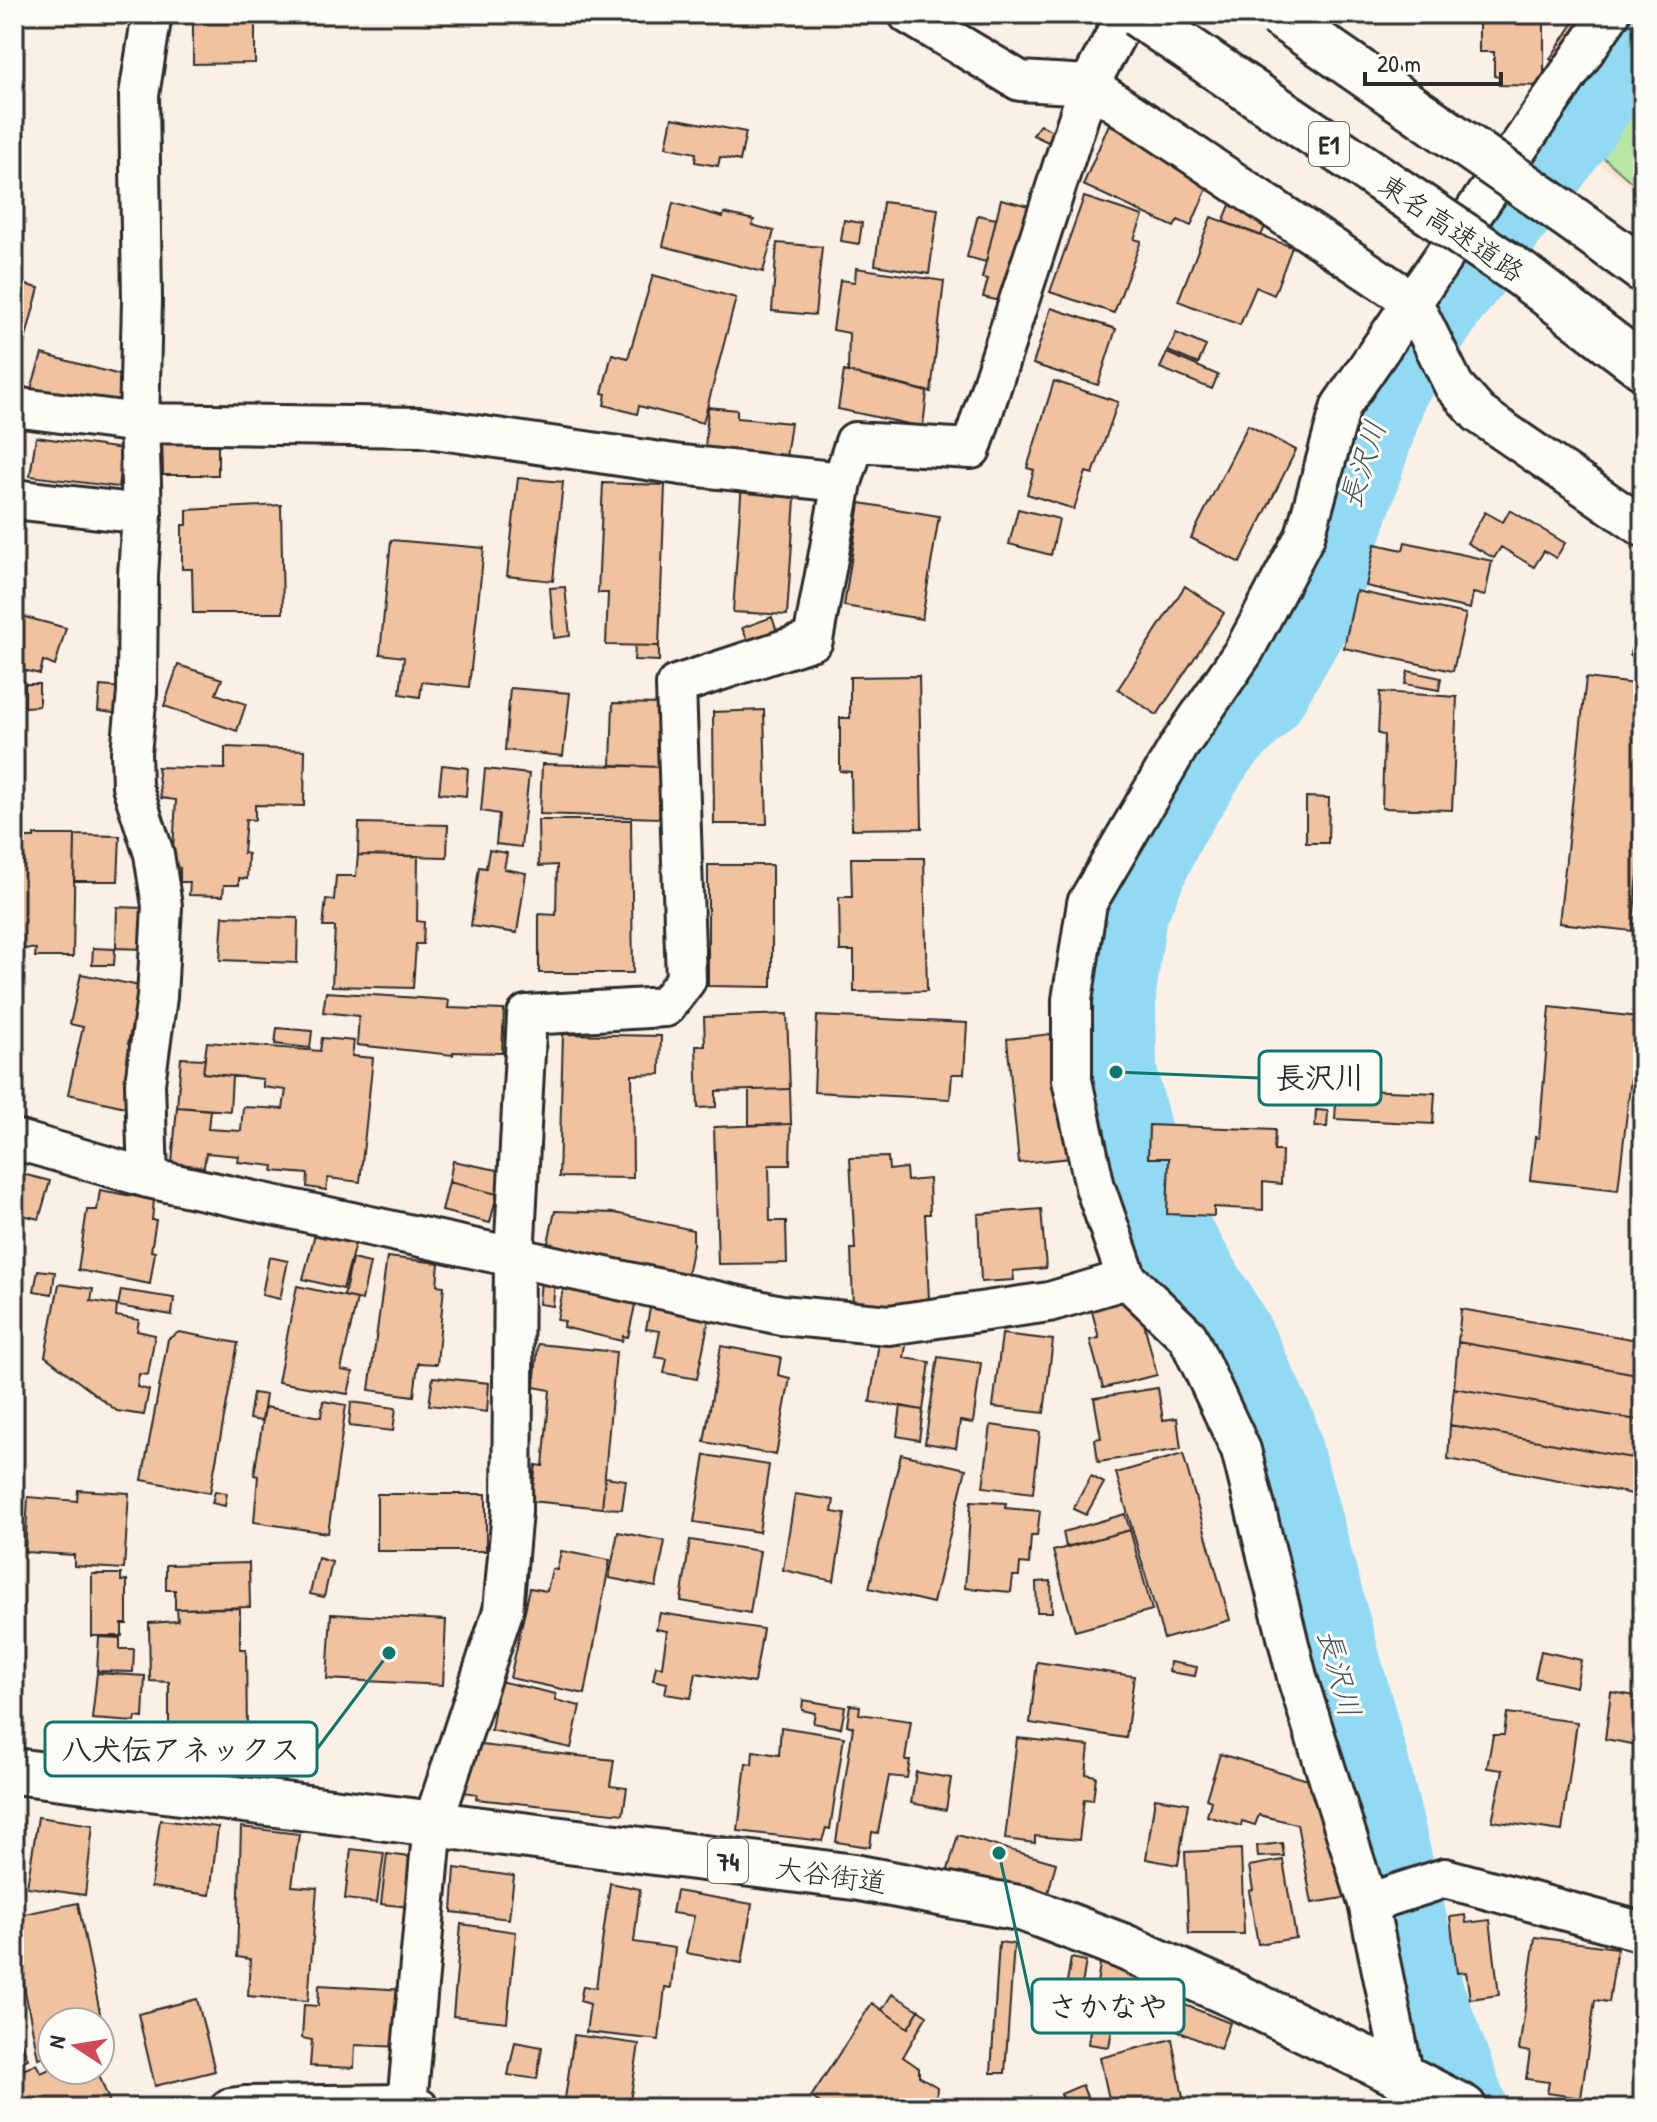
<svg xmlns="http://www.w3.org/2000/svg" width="1657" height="2122" font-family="'Patrick Hand','Klee One',sans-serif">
	<rect width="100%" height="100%" fill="#fbf0e6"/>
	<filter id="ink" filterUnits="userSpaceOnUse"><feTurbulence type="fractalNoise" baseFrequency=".0125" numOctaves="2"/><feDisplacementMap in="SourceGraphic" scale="16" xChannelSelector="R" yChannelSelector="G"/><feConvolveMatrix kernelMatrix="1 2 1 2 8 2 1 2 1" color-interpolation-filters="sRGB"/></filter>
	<g filter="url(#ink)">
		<path fill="#f8e2d1" d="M1643,74V194L1582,152Z"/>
		<path fill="#b7e6a5" stroke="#718868" stroke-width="2" d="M1643,81V192L1590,146Z"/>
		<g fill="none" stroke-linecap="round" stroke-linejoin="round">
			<path stroke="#92daf3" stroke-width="82" d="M1466,2108L1424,1996L1369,1768L1275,1426L1232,1335L1144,1187L1116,1072L1115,992L1126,913L1166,825L1216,747L1263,699L1314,610L1388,387L1450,294L1573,131L1643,24"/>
		</g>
		<path fill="#f1c2a0" stroke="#2b2b2b" stroke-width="2" d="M193,14H255V63L193,64Z
			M1479,14H1544V86L1499,85V77L1494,76V52H1479Z
			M1576,19L1585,24L1558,65L1550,59Z
			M672,118L746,132L740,161L720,157L718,166L695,162L696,153L666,147Z
			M1040,124L1056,133L1050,143L1033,135Z
			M1109,124L1208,186L1191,226L1178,220L1174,227L1083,185Z
			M1084,197L1143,216L1134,239L1141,241L1114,313L1050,292Z
			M1001,199L1037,208L1009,303L983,297L988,279L982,278Z
			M883,202L938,209L929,274L875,265Z
			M673,203L723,217L724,213L754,220L752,225L774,231L763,272L663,246Z
			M1230,205L1267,221L1261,236L1223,222Z
			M978,215L996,219L986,262L967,257Z
			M1211,217L1292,247L1274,295L1256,287L1240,325L1178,301Z
			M844,220L862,223L859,244L841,241Z
			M777,243L822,247L815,315L772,311Z
			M856,268L944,281L931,392L848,372L849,333L833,330L840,280L855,282Z
			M653,275L736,298L703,423L639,406L637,414L604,405L606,394L602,393L612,354L628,358Z
			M14,282L39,288L14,382Z
			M1051,308L1116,329L1098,385L1033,364Z
			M1176,333L1206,346L1198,364L1168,351Z
			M1167,353L1218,375L1212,389L1160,368Z
			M42,354L131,378L122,414L30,392Z
			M844,371L927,392L923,427L838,409Z
			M1054,381L1118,402L1093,474L1086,472L1074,509L1027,494L1034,470L1027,468Z
			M708,407L737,410V418L791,423L786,457L705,450Z
			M1248,425L1296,450L1240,563L1191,538Z
			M162,430L218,431V475H163Z
			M36,437L123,449L118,487L30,476Z
			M518,478L563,482L553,581L507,576Z
			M742,481L796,484L787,615L733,612Z
			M603,483L665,485L659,646L606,645L608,593H598Z
			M860,503L939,516L922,619L844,606Z
			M281,505L283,613H193L192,569H182V525H187V510Z
			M1018,509L1059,519L1051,555L1009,544Z
			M1510,510L1565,543L1556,558L1544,551L1534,567L1501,547L1494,558L1467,543L1485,512L1503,522Z
			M391,540L484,548L469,687L422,682L420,697L400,694L404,657L380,654Z
			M1405,542L1492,561L1485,596L1473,593L1470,609L1366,586L1375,544L1403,550Z
			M1185,586L1224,613L1157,715L1118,689Z
			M565,587L570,636L554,638L550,588Z
			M1356,591L1466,614L1453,671L1344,648Z
			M1641,606H1643V659L1630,655Z
			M14,614L66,628L55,666L43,661L40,674L14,668Z
			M772,617L777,632L748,641L742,628Z
			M635,646H659V661L634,660Z
			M178,665L222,679L216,694L246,704L237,731L164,706Z
			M14,669L19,670V706H14Z
			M1408,671L1441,678L1439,690L1405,684Z
			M919,676L922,828L852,829L851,772L840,771V718H850V677Z
			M1586,678L1643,685V828L1632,931L1559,923Z
			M25,684H39V706L25,707Z
			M100,686L123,688L121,714L98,711Z
			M510,688L570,693L563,756L505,750Z
			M1380,692L1457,697L1452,810L1382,808L1384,735L1378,734Z
			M613,703L662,704L661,767L611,765Z
			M764,710L767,824H714L713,712Z
			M225,747L305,750L304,806L255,805V820L246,819L243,853L248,854L247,879L239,878V885H224L223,896L189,895L190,882H180V868L172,867L176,800L161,798L157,767L225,769Z
			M542,764L661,767L659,818L540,814Z
			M442,765L468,768L466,796L439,793Z
			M485,769L529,774L521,847L496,844L499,814L481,811Z
			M1306,797L1329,798L1328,843H1306Z
			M538,820H631L633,973H539V914L556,915L557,865L539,866Z
			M359,823L448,825L447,857L358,855Z
			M34,835H75L73,957H35L36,949L14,948V838H34Z
			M75,835L120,836L118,881H74Z
			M489,850L507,853L504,869L526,873L517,933L471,926L479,867L486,868Z
			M358,855L418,856L417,921L424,922L423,944H416L413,988L332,986L335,927H323L326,899L334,900L336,876H356Z
			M851,858H924L927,991L854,992V951H840L839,897H852Z
			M708,865H772V987L708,986Z
			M117,907L144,908L143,949L116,948Z
			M223,916L298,918L297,963L220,960Z
			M93,948L115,949L114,965H92Z
			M81,974L140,986L128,1044L138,1047L125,1107L68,1094L83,1027L70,1024Z
			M326,992L449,1000L448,1008L504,1010L502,1053L453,1052V1055L357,1045L359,1016L323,1012Z
			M1550,1007L1638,1017L1618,1190L1530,1180L1535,1137L1539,1138Z
			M787,1014L790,1089L716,1091V1107L698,1108L696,1046H705L704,1017Z
			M817,1016L967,1023L964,1074H952L950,1099L814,1092Z
			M277,1028L312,1031L310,1048L275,1044Z
			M1060,1033L1072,1158L1019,1163L1007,1039Z
			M563,1034L661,1036L660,1074L632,1075L633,1178L559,1177Z
			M322,1038L354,1041L352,1056L373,1058L360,1182L328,1178L326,1190L307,1187L308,1174L273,1171L274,1166L238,1162L239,1156L206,1153L204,1167L172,1163L177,1107L210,1110L208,1129L241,1131L243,1107L283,1109L286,1090L263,1087V1079L203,1073L207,1042L320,1051Z
			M181,1058L205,1059L203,1073L232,1076L230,1111L177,1107Z
			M790,1089L791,1124L749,1125V1090Z
			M1337,1089L1435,1093L1433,1124L1335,1119Z
			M1316,1110L1328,1111L1327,1127H1315Z
			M791,1124L790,1165H769L770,1221H786L787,1263L718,1264L714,1127Z
			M1149,1125L1275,1130L1274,1151H1282L1281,1184L1263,1182V1210L1214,1207V1216L1167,1214L1169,1158H1148Z
			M888,1157L889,1170L906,1168L907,1181L929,1179L930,1214H925L929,1300H914V1305H853L851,1249H855L850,1158Z
			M453,1161L502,1171L497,1194L449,1182Z
			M14,1172L50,1181L39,1219L14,1213Z
			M449,1182L497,1194L490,1223L442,1211Z
			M100,1190L154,1200L152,1220H156L151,1251L155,1252L150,1284L78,1270L87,1210H97Z
			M1041,1209L1046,1268L1013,1271L1014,1280L981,1282L978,1214Z
			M555,1211L615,1213L693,1230V1245L687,1275L547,1247Z
			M316,1230L356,1240L343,1289L303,1279Z
			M269,1257L288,1261L280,1299L262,1295Z
			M387,1257L439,1263L437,1285L444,1286L437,1364L418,1363L414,1396L369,1390Z
			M352,1259L370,1263L362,1300L344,1296Z
			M38,1270L55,1272L52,1294L34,1291Z
			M541,1280L555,1282L553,1306L539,1304Z
			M565,1280L637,1296L628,1337L623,1336L622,1341L563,1327L565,1321L557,1320Z
			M59,1284L93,1289L91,1301L117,1305L116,1316L139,1320L137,1331L155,1335L148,1375L139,1374L137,1387L149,1390L144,1415L117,1411L45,1356Z
			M297,1286L357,1299L341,1370L353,1372L348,1394L278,1382Z
			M121,1290L174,1298L172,1315L118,1306Z
			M1137,1295L1157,1375L1103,1388L1090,1340L1099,1338L1089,1300Z
			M651,1303L710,1315L697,1379L664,1373L667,1359L655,1357L660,1331L646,1329Z
			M1461,1309L1643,1341V1375L1458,1342Z
			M179,1332L238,1343L210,1493L142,1480L168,1339Z
			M1002,1334L1053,1340L1044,1413L993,1407Z
			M880,1335L907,1339L904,1358L930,1362L923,1410L870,1402Z
			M1458,1342L1643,1375V1421L1454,1388Z
			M538,1344L616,1352L602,1508L531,1501L536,1465L543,1466L550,1390L534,1387Z
			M721,1346L781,1357L778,1375L790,1378L776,1455L704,1442Z
			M938,1357L981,1363L973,1423L960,1421L956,1448L925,1443Z
			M433,1377L489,1383L487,1412L429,1405Z
			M1158,1388L1163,1420L1177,1418L1181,1449L1098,1462L1095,1439L1101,1438L1094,1398Z
			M1454,1388L1643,1421V1460L1450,1425Z
			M253,1393L266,1395L262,1421L249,1419Z
			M323,1401L346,1405L328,1533L254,1522L258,1476L254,1475L265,1407L321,1417Z
			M351,1402L396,1408L393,1431L349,1426Z
			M901,1406L923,1410L919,1440L897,1436Z
			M991,1425L1040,1432L1033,1493L983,1487Z
			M1450,1425L1643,1460V1496L1448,1459Z
			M901,1454L966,1469L933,1603L869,1588Z
			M1183,1454L1230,1620L1164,1639L1116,1473Z
			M705,1455L769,1465L759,1532L694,1522Z
			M1091,1476L1104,1483L1086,1515L1073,1509Z
			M605,1477L626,1480L622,1509L602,1508Z
			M78,1490L129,1493L124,1569L74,1566V1555L25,1552L28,1497L77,1501Z
			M215,1491L227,1493L225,1506L212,1503Z
			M377,1494H486V1551H377Z
			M795,1494L834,1500L832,1512L845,1514L834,1581L783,1570Z
			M971,1501L1006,1503L1005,1508L1040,1511L1037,1536H1031L1029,1564L1020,1563L1019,1576H1013L1011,1592L965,1588Z
			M1125,1514L1130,1530L1066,1547L1063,1532Z
			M1130,1530L1152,1610L1075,1631L1053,1551Z
			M618,1532L665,1541L656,1587L609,1578Z
			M690,1540L760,1551L750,1613L681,1601Z
			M561,1551L610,1560L585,1694L510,1678L530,1588L547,1591L552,1569L557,1570Z
			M318,1558L332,1562L324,1597L310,1594Z
			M249,1563L250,1607L175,1609V1590H166V1565Z
			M92,1574H121V1581L127,1580V1624H122V1636H92Z
			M1051,1581L1052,1612H1037L1036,1582Z
			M240,1608V1649H246L247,1729L169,1732V1682L150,1681L149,1623L178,1621L177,1609Z
			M660,1613L763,1629L754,1683L696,1673L691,1698L665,1694L667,1683L653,1680L656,1666L662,1667L667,1631L656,1629Z
			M331,1614L446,1620L443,1685L327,1679Z
			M99,1637L120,1638V1649H134L133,1672L97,1671Z
			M1541,1651L1581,1660L1576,1687L1535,1678Z
			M1037,1662L1134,1676L1126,1738L1030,1723Z
			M1170,1662L1197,1667L1195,1676L1169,1672Z
			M97,1673L145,1676L143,1718L136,1717L135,1722L92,1719Z
			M499,1681L556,1694L555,1700L580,1706L571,1748L491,1730Z
			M1611,1692L1643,1697V1746L1605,1739Z
			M803,1700L845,1707L841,1728L813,1723L815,1713L802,1710Z
			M850,1705L860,1706L859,1714L911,1721L905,1760H910L907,1778L889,1776L878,1833L872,1832L870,1847L836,1842L853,1727L847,1725Z
			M1507,1713L1577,1722L1562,1831L1492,1821L1503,1770L1487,1768L1493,1735H1504Z
			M781,1727L844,1737L830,1829L826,1828L822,1841L738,1831L746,1763L752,1764L753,1751L779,1755Z
			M1017,1738L1089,1746L1086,1774L1096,1776L1093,1800L1084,1799L1079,1840L1035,1836V1843L1005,1839Z
			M472,1744L614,1760L610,1786L627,1788L623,1814L476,1799L477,1794L456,1791Z
			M1220,1754L1325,1785L1356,1896L1312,1903L1297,1824L1259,1815L1255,1825L1242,1821L1241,1826L1207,1816L1211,1801L1206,1799Z
			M916,1772L951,1778L946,1810L911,1803Z
			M1155,1798L1188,1803L1178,1865L1146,1859Z
			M38,1817L93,1825L85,1895L27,1887Z
			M160,1820L218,1827L210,1895L151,1887Z
			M241,1827L299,1834L292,1886L317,1888L308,2001L248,1996L250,1959L237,1957Z
			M958,1835L1056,1863L1046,1901L947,1873Z
			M1282,1843L1284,1856L1258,1857L1257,1846Z
			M351,1849L384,1853L377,1903L345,1899Z
			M1241,1849L1244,1934H1189L1185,1852Z
			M387,1854L425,1859L420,1908L381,1904Z
			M1283,1860L1296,1938L1258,1944L1249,1891L1253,1890L1249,1866Z
			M455,1868L514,1876L509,1919L452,1912Z
			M610,1883L640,1889L634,1942L675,1948L671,1988L665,1987L659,2040L586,2032L590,2004L580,2001L583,1986L596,1988Z
			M676,1891L752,1904L742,1963L686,1953L694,1916L672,1913Z
			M78,1903L104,2033L100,2034V2022H52V2055L38,2058L14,1934V1916Z
			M1465,1915L1466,1923L1490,1920L1499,1995L1470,1999L1466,1972L1457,1973L1450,1917Z
			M461,1924L516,1932L507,2022L453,2016Z
			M1535,1937L1617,1948L1609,2002L1595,2000L1581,2098L1547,2093L1549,2082L1526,2079L1530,2052L1519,2050Z
			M999,1942L1014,1944L1005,2073H991Z
			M1101,1957L1154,1970L1147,2024L1130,2022L1128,2031L1112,2029L1109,2047L1088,2044Z
			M1071,1958L1086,1961L1076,2021L1061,2018Z
			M319,1985L406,1990L402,2047L355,2045L354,2068L310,2066L312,2040L302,2038L304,2005L318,2006Z
			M892,1994L919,2010L908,2028L882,2010Z
			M197,1999L215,2071L155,2086L138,2014Z
			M872,2003L908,2028L919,2010L927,2015L903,2057L919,2068V2076L937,2087L936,2105L948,2108H828L811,2097Z
			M1180,2003L1230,2023L1220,2049L1170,2028Z
			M574,2035L639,2044L629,2108L565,2099Z
			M1172,2039L1185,2108H1111L1100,2058Z
			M20,2040L28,2059L14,2065V2042Z
			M515,2042L542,2047L537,2079L508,2075Z
			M36,2064L41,2073L52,2068L97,2070L112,2108H22L14,2090V2074Z
			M1082,2085L1092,2108H1068L1061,2094Z"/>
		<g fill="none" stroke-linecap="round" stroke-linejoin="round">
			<g stroke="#2b2b2b" stroke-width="44">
				<path id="street" d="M908,14L1020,81L1089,85L1412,301L1454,386L1479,414L1643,527
					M14,407L139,423L421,427L681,465L842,482
					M14,499L142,514
					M14,1139L148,1178L781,1315L889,1325L1049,1302L1127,1279
					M148,1178L145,1083L157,997L162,906L154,854L132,786L131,753L137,693L138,575L142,514L139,423L142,300L139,95L152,14
					M1368,1903L1445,1878L1643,1932
					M407,2104L433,1823L503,1611L512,1511L514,1257L527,1015L665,1007L686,980L676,685L813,640L842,482L855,442L971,449L1089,85L1127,14
					M230,2108L245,2106L407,2104L419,2108
					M1414,2108L1404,2077L1368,1903L1298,1681L1241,1450L1188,1337L1127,1279L1095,1187L1072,1080V1000L1087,903L1179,746L1244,651L1305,536L1341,406L1610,14"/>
			</g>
			<g stroke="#2b2b2b" stroke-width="50">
				<path id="primary" d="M14,1771L854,1877L1024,1909L1122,1946L1229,1993L1404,2077L1464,2108"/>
			</g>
			<g stroke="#2b2b2b" stroke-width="50">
				<path id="highway" d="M1574,220L1643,270
					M1521,274L1643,367"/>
			</g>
			<use href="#street" stroke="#fdfcf7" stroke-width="38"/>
			<use href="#primary" stroke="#fdfcf7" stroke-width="44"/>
			<use href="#highway" stroke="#fdfcf7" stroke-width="44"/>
			<g stroke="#2b2b2b" stroke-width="50" stroke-linecap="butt">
				<path id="highway-bridge" d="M1137,14L1521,274
					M1277,14L1574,220"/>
			</g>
			<use href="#highway-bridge" stroke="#fdfcf7" stroke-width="44"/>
		</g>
	</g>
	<g text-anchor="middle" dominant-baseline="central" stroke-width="6" stroke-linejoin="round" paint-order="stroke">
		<g fill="#fdfcf7" stroke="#6a6a68" stroke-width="2">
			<rect x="1309" y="122" width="40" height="44" rx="6"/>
			<rect x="708" y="1839" width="40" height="44" rx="6"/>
		</g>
		<g font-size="26" font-weight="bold" fill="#2b2b2b">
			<text x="1329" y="144">E1</text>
			<text x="728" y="1861">74</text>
		</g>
		<g font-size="28" fill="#2b2b2b" stroke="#fdfcf7">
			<text transform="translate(1452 228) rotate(34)">東名高速道路</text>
			<text transform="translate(831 1875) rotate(8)">大谷街道</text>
		</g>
		<g font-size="30" font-style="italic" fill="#45575d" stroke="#fdfcf7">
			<text transform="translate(1362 464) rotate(-72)">長沢川</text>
			<text transform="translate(1340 1673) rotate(75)">長沢川</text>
		</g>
	</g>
	<path fill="none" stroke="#0f766e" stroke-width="3" d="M1116 1072L1259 1078M389 1653L317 1749M999 1853L1032 2006"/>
	<g fill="#0f766e" stroke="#fdfcf7" stroke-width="3">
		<circle cx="1116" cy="1072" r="8"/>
		<circle cx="389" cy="1653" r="8"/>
		<circle cx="999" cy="1853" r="8"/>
	</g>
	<g fill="#fdfcf7" stroke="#0f766e" stroke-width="3">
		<rect x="1259" y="1051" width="122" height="54" rx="8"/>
		<rect x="45" y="1722" width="272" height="54" rx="8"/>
		<rect x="1032" y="1979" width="152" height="54" rx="8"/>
	</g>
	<g font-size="30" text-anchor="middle" font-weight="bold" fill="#2b2b2b">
		<text x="1320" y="1088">長沢川</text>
		<text x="181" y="1760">八犬伝アネックス</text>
		<text x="1108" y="2017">さかなや</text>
	</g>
	<rect width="1657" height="2122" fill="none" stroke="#fdfcf7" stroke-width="48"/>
	<rect x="24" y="24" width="1609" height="2074" fill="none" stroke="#2b2b2b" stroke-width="3" filter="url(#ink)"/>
	<g transform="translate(76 2046) rotate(282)"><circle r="38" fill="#fdfcf7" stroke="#a9a8a5" stroke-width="2"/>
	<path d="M0-6L14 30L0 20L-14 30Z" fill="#d1495b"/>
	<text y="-12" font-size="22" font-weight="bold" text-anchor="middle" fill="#2b2b2b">N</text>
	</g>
	<path d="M1365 72v12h136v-12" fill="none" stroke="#2b2b2b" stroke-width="4"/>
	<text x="1377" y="72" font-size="24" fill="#2b2b2b" stroke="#fdfcf7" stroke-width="6" paint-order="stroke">20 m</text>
</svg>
